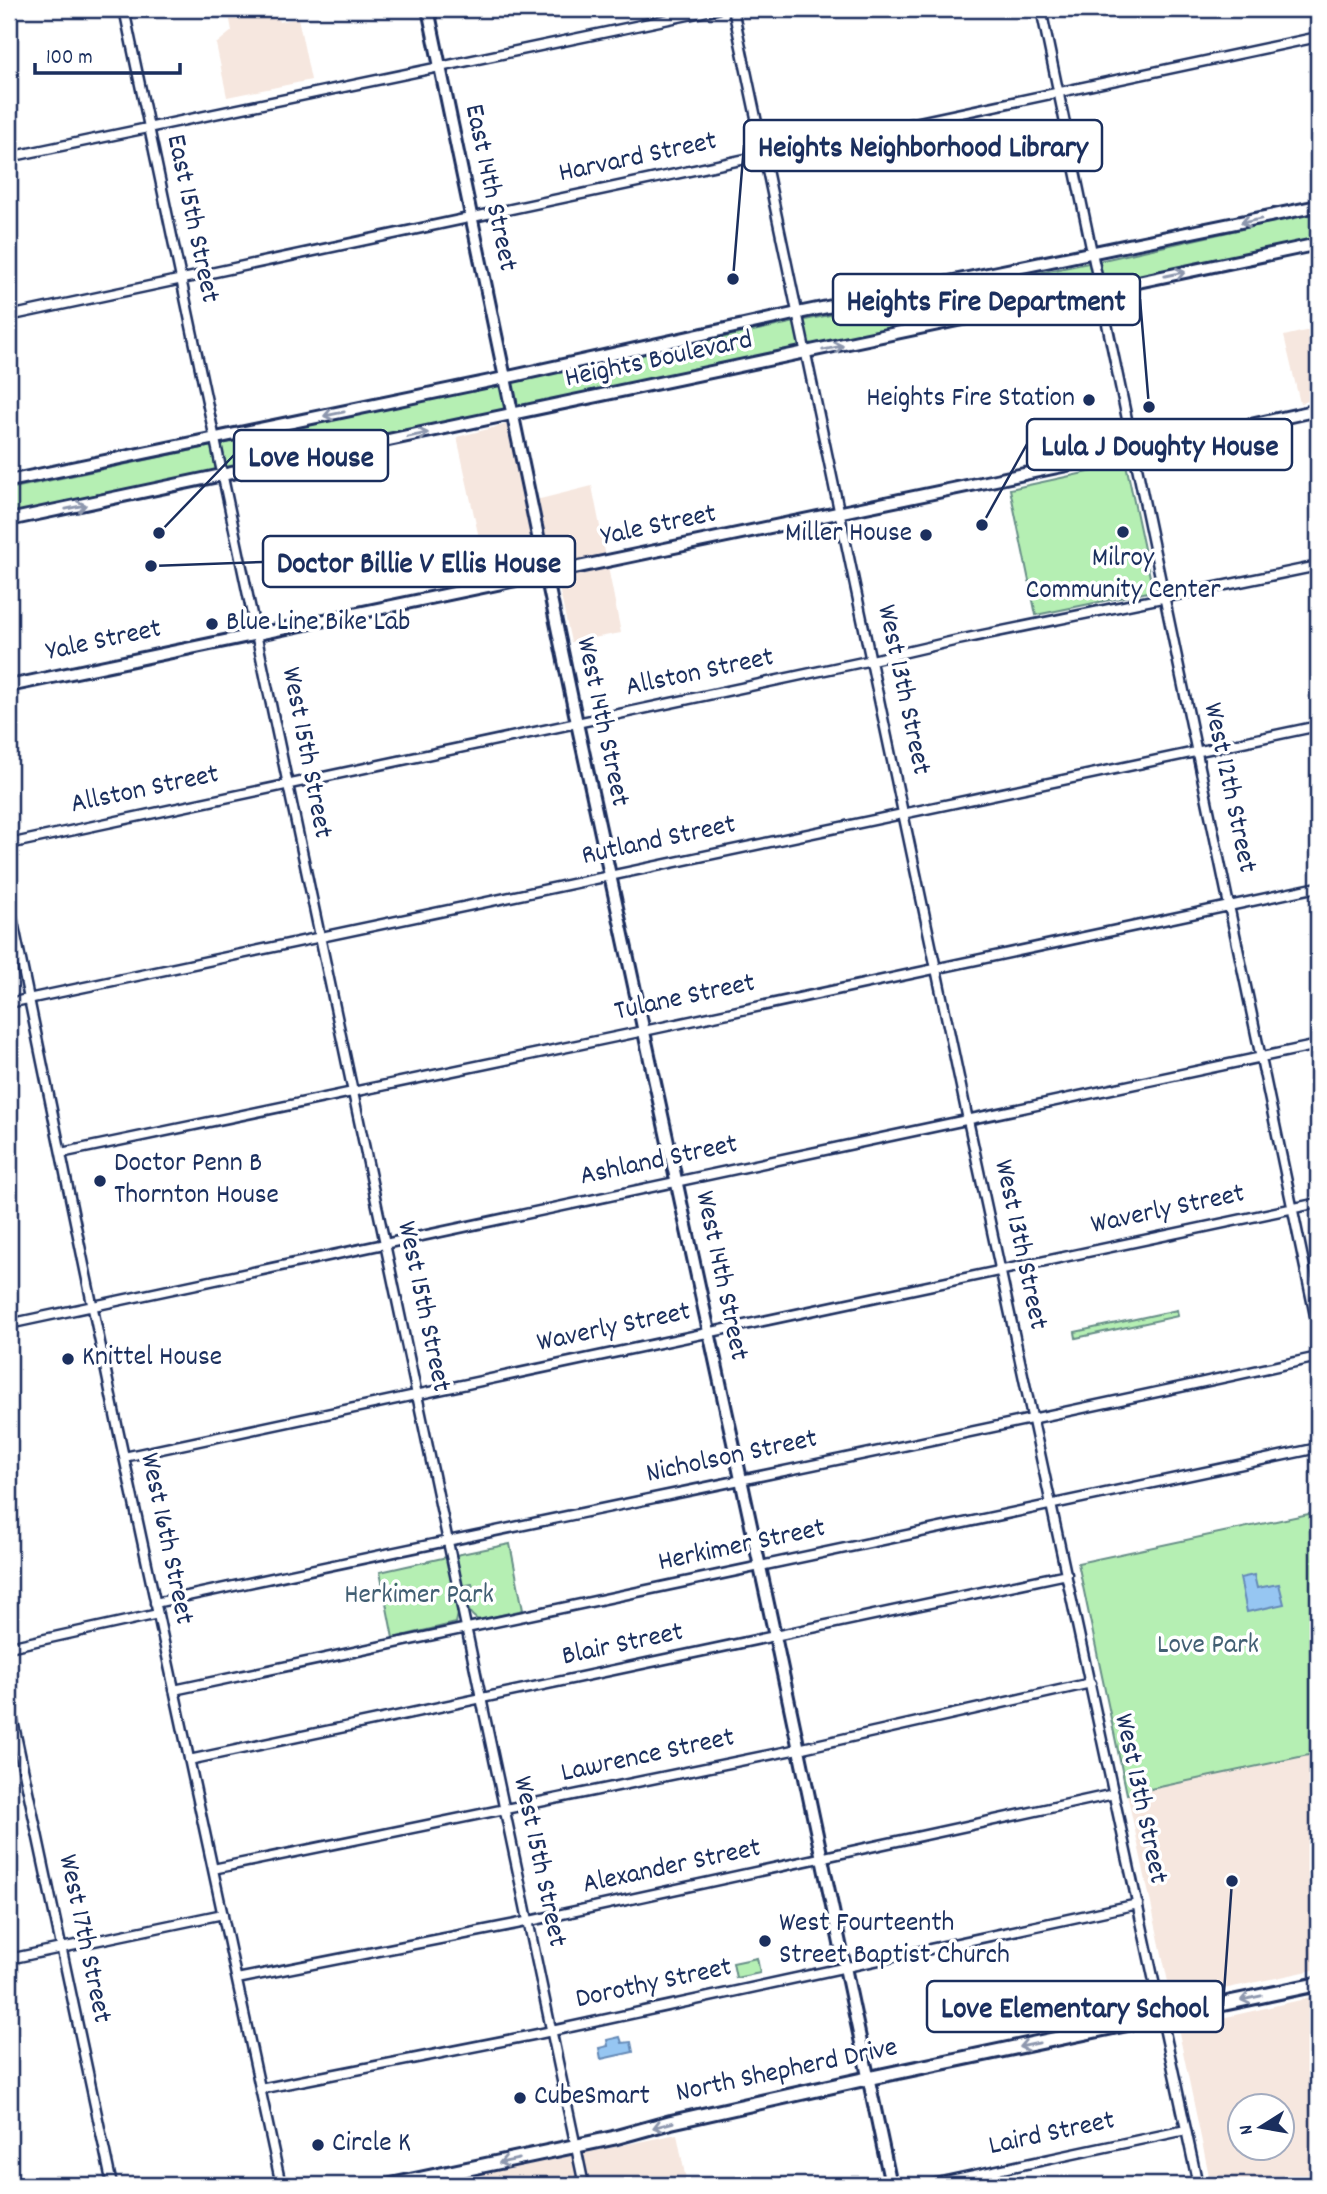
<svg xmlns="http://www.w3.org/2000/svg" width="1327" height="2194" font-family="Dekko,sans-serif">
	<rect width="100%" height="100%" fill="#fff"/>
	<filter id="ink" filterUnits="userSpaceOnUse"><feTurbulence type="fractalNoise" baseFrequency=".0143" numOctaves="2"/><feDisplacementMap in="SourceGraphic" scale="14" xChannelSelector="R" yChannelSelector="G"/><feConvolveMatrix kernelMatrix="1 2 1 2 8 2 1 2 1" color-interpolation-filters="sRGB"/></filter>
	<g filter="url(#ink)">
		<path fill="#f6e7df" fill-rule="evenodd" d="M228,9H276L279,22L298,18L311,80L227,97L216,44L232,31Z
			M1318,328V399L1300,403L1284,336Z
			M508,424L524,503L592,486L621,633L571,642L553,560L487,575L457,437Z
			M1318,1753V1969L1172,2000L1127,1794Z
			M1318,1996V2185H1211L1178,2028ZM1282,2106V2148H1240V2106Z
			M677,2134L687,2185H430Z"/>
		<path fill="#b5efb3" stroke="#688f88" stroke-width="2" d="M1318,212V238L501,412L9,514V489L805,320L1103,260Z
			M1126,464L1153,591L1036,615L1010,489Z
			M1177,1310L1178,1316L1076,1338L1075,1332Z
			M1318,1512V1753L1127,1794L1078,1563Z
			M510,1544L523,1610L479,1620C469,1616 466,1605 464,1594L474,1592L472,1584L462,1586L456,1555Z
			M447,1557L458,1614L456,1623L393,1638L380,1572Z
			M757,1958L760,1973L736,1978L733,1963Z"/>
		<path fill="#96c6f2" stroke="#658ab7" stroke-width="2" d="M1254,1575L1257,1588L1279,1584L1284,1604L1247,1612L1240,1578Z
			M620,2037L622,2043L631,2042L633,2052L601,2059L599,2048L608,2046L607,2040Z"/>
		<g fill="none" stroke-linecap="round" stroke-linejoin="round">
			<g stroke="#1b2f5e" stroke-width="13">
				<path id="street" d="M124,9L584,2185
					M733,9L968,1120L1198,2185
					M1041,9L1318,1330
					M9,157L717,9
					M9,316L1318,37
					M9,844L872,660L958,640L1318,566
					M9,902L116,1420L281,2185
					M9,1003L1318,726
					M61,1153L644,1031L1318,887
					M9,1324L1318,1045
					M124,1457L1318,1203
					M155,1603C543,1519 932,1443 1318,1357
					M9,1647L158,1614
					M174,1690L1318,1448
					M9,1702L112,2185
					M189,1760L1067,1574
					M213,1869L798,1749L1091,1683
					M9,1959L223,1914
					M237,1979L516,1924L1114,1794
					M260,2089L538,2034L1138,1904
					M927,2185L1186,2130"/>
			</g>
			<g stroke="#1b2f5e" stroke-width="16">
				<path id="secondary" d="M428,9L577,723L775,1636L891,2185
					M9,481L495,380L798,313L1318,206
					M9,520L1318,244
					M9,686L1134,451L1318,410"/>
			</g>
			<g stroke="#1b2f5e" stroke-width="18">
				<path id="primary" d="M391,2185L613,2138L671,2122L860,2080L1318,1984"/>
			</g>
			<use href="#street" stroke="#fff" stroke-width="8"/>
			<use href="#secondary" stroke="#fff" stroke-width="10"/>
			<use href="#primary" stroke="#fff" stroke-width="12"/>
		</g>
		<defs><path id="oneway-shaft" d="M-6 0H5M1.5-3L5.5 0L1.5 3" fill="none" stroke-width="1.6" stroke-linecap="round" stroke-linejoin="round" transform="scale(1.75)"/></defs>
		<g stroke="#8d97ae">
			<use href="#oneway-shaft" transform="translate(1251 221) rotate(168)"/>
			<use href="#oneway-shaft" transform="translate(1175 274) rotate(-12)"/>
			<use href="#oneway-shaft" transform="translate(833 348) rotate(-12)"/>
			<use href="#oneway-shaft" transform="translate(334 414) rotate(168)"/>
			<use href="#oneway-shaft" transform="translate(418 435) rotate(-12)"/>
			<use href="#oneway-shaft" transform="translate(76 507) rotate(-12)"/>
			<use href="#oneway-shaft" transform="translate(1251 1998) rotate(168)"/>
			<use href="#oneway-shaft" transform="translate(1029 2045) rotate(168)"/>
			<use href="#oneway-shaft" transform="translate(663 2125) rotate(165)"/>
			<use href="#oneway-shaft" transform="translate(509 2161) rotate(168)"/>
		</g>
	</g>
	<g fill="#1b2f5e" stroke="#fff" stroke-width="2.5">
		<circle cx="1089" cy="400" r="7"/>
		<circle cx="1123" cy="532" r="7"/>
		<circle cx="926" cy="535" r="7"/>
		<circle cx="212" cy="624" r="7"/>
		<circle cx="100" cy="1181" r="7"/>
		<circle cx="68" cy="1359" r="7"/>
		<circle cx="765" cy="1941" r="7"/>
		<circle cx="520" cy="2098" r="7"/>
		<circle cx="318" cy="2145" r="7"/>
	</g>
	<g text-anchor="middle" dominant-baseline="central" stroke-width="7" stroke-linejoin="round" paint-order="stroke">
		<g font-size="28" fill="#1b2f5e" stroke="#fff">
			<text transform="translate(638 159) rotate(-12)">Harvard Street</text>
			<text transform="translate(489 188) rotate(78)">East 14th Street</text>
			<text transform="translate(191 219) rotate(78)">East 15th Street</text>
			<text transform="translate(659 361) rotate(-12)">Heights Boulevard</text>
			<text transform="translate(659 527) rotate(-12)">Yale Street</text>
			<text transform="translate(104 642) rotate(-12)">Yale Street</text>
			<text transform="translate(700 674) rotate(-12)">Allston Street</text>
			<text transform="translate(902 690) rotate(78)">West 13th Street</text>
			<text transform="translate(601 722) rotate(78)">West 14th Street</text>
			<text transform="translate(305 753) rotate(79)">West 15th Street</text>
			<text transform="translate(1228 788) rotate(78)">West 12th Street</text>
			<text transform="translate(145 791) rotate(-12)">Allston Street</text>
			<text transform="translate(659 842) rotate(-12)">Rutland Street</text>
			<text transform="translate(685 999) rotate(-12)">Tulane Street</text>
			<text transform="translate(659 1162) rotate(-12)">Ashland Street</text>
			<text transform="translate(1168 1211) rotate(-12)">Waverly Street</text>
			<text transform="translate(1019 1245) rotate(78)">West 13th Street</text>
			<text transform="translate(720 1276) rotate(78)">West 14th Street</text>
			<text transform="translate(422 1307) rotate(78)">West 15th Street</text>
			<text transform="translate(614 1329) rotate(-12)">Waverly Street</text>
			<text transform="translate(732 1458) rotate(-12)">Nicholson Street</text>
			<text transform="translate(165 1539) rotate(78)">West 16th Street</text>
			<text transform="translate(742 1547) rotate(-12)">Herkimer Street</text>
			<text transform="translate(623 1646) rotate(-12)">Blair Street</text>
			<text transform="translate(648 1757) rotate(-12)">Lawrence Street</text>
			<text transform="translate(1139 1799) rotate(78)">West 13th Street</text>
			<text transform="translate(538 1862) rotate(78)">West 15th Street</text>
			<text transform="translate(672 1868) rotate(-12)">Alexander Street</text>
			<text transform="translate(83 1939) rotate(78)">West 17th Street</text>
			<text transform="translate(654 1985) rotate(-12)">Dorothy Street</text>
			<text transform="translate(787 2072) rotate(-12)">North Shepherd Drive</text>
			<text transform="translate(1052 2135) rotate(-12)">Laird Street</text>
		</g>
		<g font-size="28" fill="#1b2f5e" stroke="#fff" text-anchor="start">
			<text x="1075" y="400" text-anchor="end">Heights Fire Station</text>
			<text x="912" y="535" text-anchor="end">Miller House</text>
			<text x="1123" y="560" text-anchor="middle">Milroy<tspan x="1123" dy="32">Community Center</tspan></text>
			<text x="226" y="624">Blue Line Bike Lab</text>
			<text x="114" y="1165">Doctor Penn B<tspan x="114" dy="32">Thornton House</tspan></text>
			<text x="82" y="1359">Knittel House</text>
			<text x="779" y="1925">West Fourteenth<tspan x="779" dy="32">Street Baptist Church</tspan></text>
			<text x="534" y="2098">CubeSmart</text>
			<text x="332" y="2145">Circle K</text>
		</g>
		<g font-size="28" fill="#425f73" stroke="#fff">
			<text x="419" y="1597">Herkimer Park</text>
			<text x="1208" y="1647">Love Park</text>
		</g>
	</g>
	<path fill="none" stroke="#1b2f5e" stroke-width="2.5" d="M733 279L744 145M1149 407L1140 299M982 525L1027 444M159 533L234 455M151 566L263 562M1232 1881L1223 2006"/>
	<g fill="#1b2f5e" stroke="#fff" stroke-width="2.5">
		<circle cx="733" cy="279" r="7"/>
		<circle cx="1149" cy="407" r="7"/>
		<circle cx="982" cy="525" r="7"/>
		<circle cx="159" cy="533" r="7"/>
		<circle cx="151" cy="566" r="7"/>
		<circle cx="1232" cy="1881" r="7"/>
	</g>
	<g fill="#fff" stroke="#1b2f5e" stroke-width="2.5">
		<rect x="744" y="120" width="358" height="51" rx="7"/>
		<rect x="833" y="274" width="307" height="51" rx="7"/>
		<rect x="1027" y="419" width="265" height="51" rx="7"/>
		<rect x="234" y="430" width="154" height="51" rx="7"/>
		<rect x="263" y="536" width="312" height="51" rx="7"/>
		<rect x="927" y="1981" width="296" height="51" rx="7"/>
	</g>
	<g font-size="30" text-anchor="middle" font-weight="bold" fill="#1b2f5e">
		<text x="923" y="156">Heights Neighborhood Library</text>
		<text x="986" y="310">Heights Fire Department</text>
		<text x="1160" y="455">Lula J Doughty House</text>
		<text x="311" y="466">Love House</text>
		<text x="419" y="572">Doctor Billie V Ellis House</text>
		<text x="1075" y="2017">Love Elementary School</text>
	</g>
	<rect width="1327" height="2194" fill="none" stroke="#fff" stroke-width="35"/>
	<rect x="18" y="18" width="1292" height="2159" fill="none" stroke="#1b2f5e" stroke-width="2.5" filter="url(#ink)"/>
	<g transform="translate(1261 2127) rotate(259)"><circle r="33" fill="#ffffff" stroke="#a4acbf" stroke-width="2"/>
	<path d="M0-5L12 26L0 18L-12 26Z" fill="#1b2f5e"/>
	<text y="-10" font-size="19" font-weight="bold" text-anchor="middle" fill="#1b2f5e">N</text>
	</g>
	<path d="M35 63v10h145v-10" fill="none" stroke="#1b2f5e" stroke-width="3.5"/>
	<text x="46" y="63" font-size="21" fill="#1b2f5e" stroke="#ffffff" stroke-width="5" paint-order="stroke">100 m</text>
</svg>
